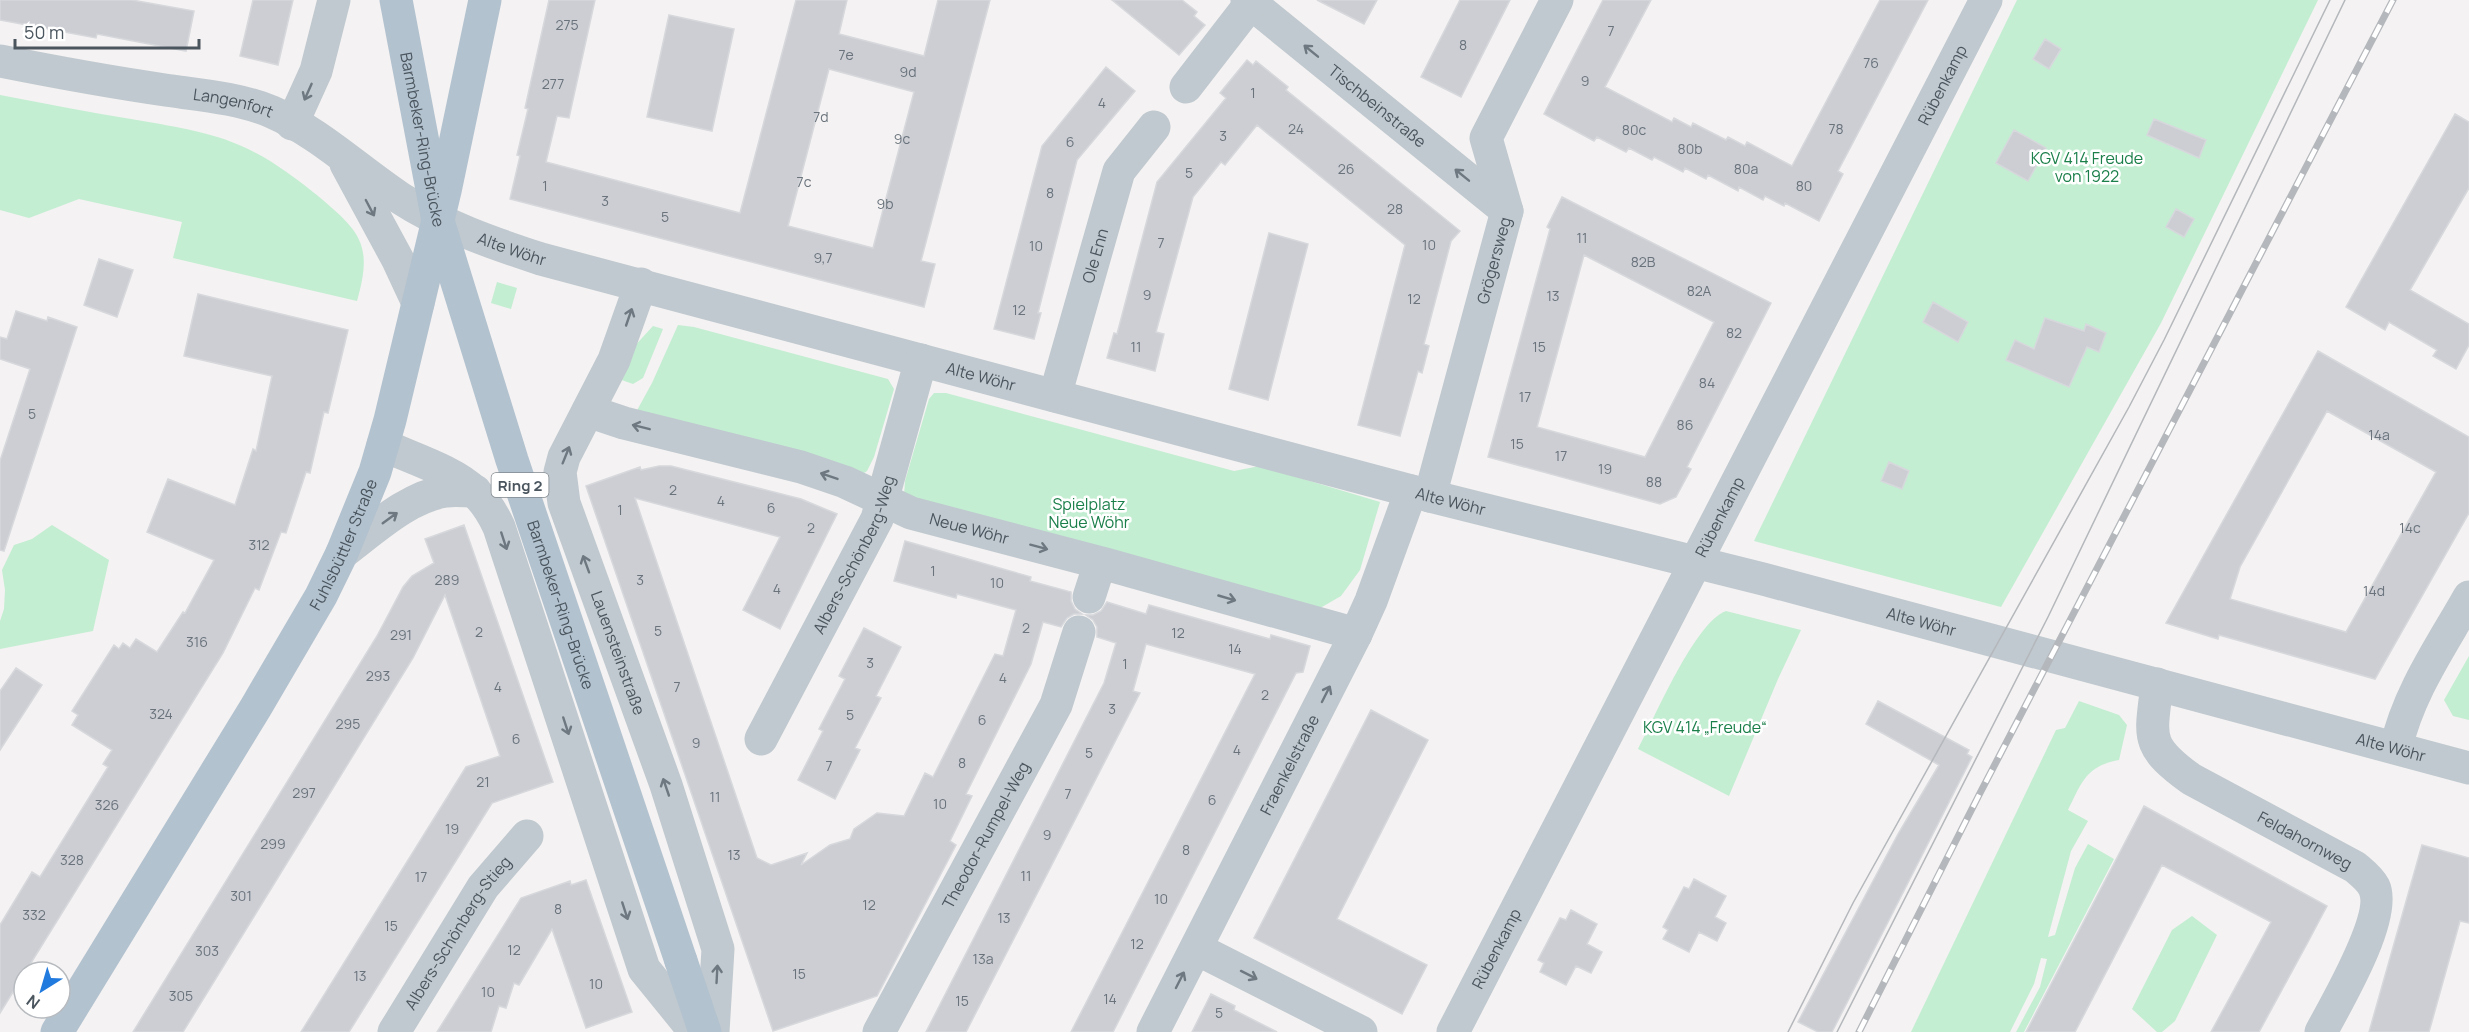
<svg xmlns="http://www.w3.org/2000/svg" width="2469" height="1032" font-family="Manrope,sans-serif">
	<rect width="100%" height="100%" fill="#f4f2f2"/>
	<path fill="#c3eed2" d="M2017,0H2318L2161,323L2001,607L1754,541Z
		M0,95C44,103 87,112 131,119C170,126 210,131 246,148C272,160 296,178 318,196C361,232 373,245 357,301L173,258L182,222L79,199L29,218L0,210Z
		M497,282L517,288L511,309L491,303Z
		M678,325L694,327L888,379L894,389L874,457L867,471L855,479L635,414L652,383Z
		M653,326L663,329L643,378L633,384L616,378L631,350Z
		M934,393H946L1234,471L1260,466L1380,502L1360,570L1341,596L1315,611L904,496L905,481L929,399Z
		M52,525L109,560L93,631L0,649V621L4,609L5,590L2,570L14,545L32,539Z
		M1726,611L1801,630L1778,679L1729,796L1638,749C1655,717 1695,622 1726,611Z
		M2469,656V720L2453,716L2444,700Z
		M2079,701L2119,715L2127,725L2119,760C2086,766 2082,782 2068,810L2088,821L2071,851L2048,937L2055,935L2075,868L2088,844L2114,859L2024,1032H2016L2040,987L2047,959L2041,958L2034,984L2010,1032H1911L2056,730L2065,728Z
		M2192,916L2217,935L2175,1021L2162,1032H2157L2132,1009L2172,930Z"/>
	<path fill="#ccced4" stroke="#d6d8dc" stroke-width="1.5" fill-rule="evenodd" d="M0,0H132L194,11L186,51L97,34L96,38L0,20Z
		M253,0H293L278,65L240,56Z
		M549,0H595L569,118L557,116L546,162L740,213L796,0H847L839,34L924,56L938,0H990L921,261L935,264L924,307L510,199L520,156L517,155L528,109L525,108ZM829,69L914,92L873,248L788,226Z
		M1112,0H1182L1197,12L1194,16L1205,25L1179,55Z
		M1317,0H1377L1364,24Z
		M1460,0H1510L1461,97L1421,77Z
		M1603,0H1651L1605,87L1672,122L1674,118L1691,127L1693,123L1726,140L1728,137L1745,146L1747,142L1792,166L1880,0H1928L1838,171L1843,174L1819,221L1785,203L1784,206L1765,196L1763,200L1739,187L1738,191L1708,175L1706,179L1685,168L1683,172L1654,157L1652,160L1629,148L1626,152L1597,137L1594,141L1544,114Z
		M669,15L734,29L712,131L647,117Z
		M2045,39L2061,49L2049,69L2033,59Z
		M1247,60L1253,65L1256,61L1288,87L1286,90L1460,231L1451,241L1424,344L1429,346L1422,373L1418,371L1400,436L1358,425L1405,245L1257,125L1225,165L1221,162L1193,197L1156,332L1164,334L1155,371L1107,358L1114,333L1117,334L1157,182L1226,98L1220,93Z
		M1106,67L1135,91L1077,160L1038,313H1041L1034,339L994,329L1042,146Z
		M2455,114L2469,122V188L2410,290L2469,324V345L2456,369L2433,356L2437,350L2389,322L2385,330L2346,307Z
		M2154,119L2206,140L2199,158L2147,135Z
		M2014,130L2046,148L2028,181L1996,163Z
		M1562,197L1771,303L1687,467L1691,469L1676,497L1660,504L1488,457L1550,229L1547,227ZM1584,255L1714,322L1645,457L1537,427Z
		M2176,209L2194,219L2184,237L2166,227Z
		M1269,233L1308,244L1268,400L1229,389Z
		M99,259L133,270L117,317L84,305Z
		M198,294L348,330L328,413L324,412L310,473L306,472L286,533L281,532L259,590L255,588L223,653L0,1013V925L32,872L40,877L108,767L103,764L112,750L72,725L78,715L72,711L114,645L119,649L123,643L130,648L136,639L157,652L183,612L185,613L214,560L147,532L168,479L235,505L253,449L256,451L272,376L184,356Z
		M1933,302L1968,322L1958,342L1923,322Z
		M16,311L47,321L48,317L77,327L4,551L0,550V461L30,369L0,359V337L7,339Z
		M2045,318L2084,331L2086,324L2106,333L2099,352L2087,347L2069,387L2006,360L2015,340L2034,349Z
		M2318,351L2469,437V513L2375,679L2219,635L2218,639L2166,623ZM2327,411L2436,472L2346,632L2230,599L2240,567Z
		M1889,462L1909,471L1902,489L1881,481Z
		M659,466H671L801,499L837,514L780,629L743,610L780,537L635,498L757,858L771,865L807,853L801,865L830,845L850,839L854,829L877,813L904,816L925,773L933,777L995,654L1003,656L1016,610L957,594L956,598L894,581L905,541L1031,577L1030,581L1071,592V601L1075,609L1082,614H1074L1067,618L1061,627L1043,622L1031,664L966,794L972,796L950,841L956,845L877,996L773,1031L586,486L640,467L641,470Z
		M464,525L553,782L492,803L349,1032H301L466,767L500,756L445,595L413,658L183,1032H133L377,636L403,587L412,576L434,563L425,539Z
		M1107,602L1146,614L1149,605L1270,639L1271,635L1310,646L1303,672L1296,673L1113,1032H1071L1255,674L1146,644L1133,691L1140,693L966,1032H926L1104,683L1116,643L1097,637V627L1093,620L1086,615H1093L1101,611Z
		M864,628L901,647L876,696L881,698L855,748L860,750L835,799L798,780L823,731L819,729L845,679L839,676Z
		M16,668L42,685L0,750V691Z
		M1878,701L1969,750L1967,754L1972,757L1832,1032H1818L1798,1022L1898,834L1939,765L1866,724Z
		M1371,710L1428,740L1337,919L1427,965L1402,1014L1254,938Z
		M2144,806L2327,906L2308,942L2259,1032H2211L2271,922L2162,865L2075,1032H2026Z
		M2422,845L2469,858V923L2460,921L2429,1032H2369Z
		M1694,879L1726,896L1715,917L1726,923L1717,941L1699,932L1689,952L1663,939L1668,930L1663,927L1684,887L1689,889Z
		M586,880L632,1012L586,1028L552,929L519,985L514,983L506,1008L499,1006L491,1032H437L521,898L570,881L571,885Z
		M1571,910L1597,924L1587,944L1602,952L1591,973L1576,966L1566,985L1540,972L1544,963L1538,960L1560,918L1566,920Z
		M1211,994L1235,1006L1234,1010L1277,1032H1192Z"/>
	<g fill="none" stroke-linecap="round" stroke-linejoin="round">
		<g stroke="#c0c9cf" stroke-width="33">
			<path id="s1" d="M1247,0L1507,211"/>
			<path id="s2" d="M0,61C55,72 110,82 165,90C200,95 239,98 272,112C318,132 358,170 400,198C443,226 492,243 541,259L1430,496L1763,579L2469,768"/>
			<path d="M1186,87L1251,3"/>
			<path d="M292,124L316,71L334,0"/>
			<path d="M346,164L398,260L418,303"/>
			<path id="s3" d="M641,284L614,360L564,457L560,472L564,503L666,785L718,949L713,1032"/>
			<path id="s4" d="M1055,396L1119,171L1154,127"/>
			<path id="s5" d="M588,411L624,423L801,467L845,482L911,513L1109,565L1356,634"/>
			<path d="M383,445C411,458 454,471 475,492C486,502 493,514 499,527L644,969L695,1032"/>
			<path id="s6" d="M1430,496L1507,211L1486,138L1557,0"/>
			<path d="M342,553C373,530 407,497 446,491C455,490 465,491 475,491"/>
			<path d="M1089,597L1100,563"/>
			<path id="s7" d="M2157,684C2151,737 2144,745 2191,779L2355,867C2362,873 2370,879 2374,887C2388,916 2336,1004 2321,1032"/>
			<path id="s8" d="M761,739L877,519L921,360"/>
			<path d="M2396,748C2408,693 2442,645 2469,597"/>
			<path d="M1197,949L1361,1032"/>
			<path id="s9" d="M394,1032L483,887L527,836"/>
			<path id="s10" d="M879,1032L1056,705L1079,632"/>
			<path id="s11" d="M1153,1032L1356,634L1371,601L1411,491"/>
			<path id="s12" d="M1453,1032C1631,688 1809,344 1986,0"/>
		</g>
		<g stroke="#b3c2cf" stroke-width="33">
			<path d="M681,961L705,1032"/>
			<path id="s13" d="M57,1032L256,707L321,596L342,553L375,472L390,420L445,191L485,0"/>
		</g>
		<path stroke="#b4b7bb" stroke-width="1.5" d="M1788,1032L1853,903L2129,407L2164,340L2330,0
			M1837,1032L2048,617L2345,0"/>
		<g stroke="#b4b7bb" stroke-width="7">
			<path id="rail" d="M1859,1032L1979,795L2393,0"/>
		</g>
		<use href="#rail" stroke="#fff" stroke-width="4.5" stroke-dasharray="14" stroke-linecap="butt"/>
		<path stroke="#b3c2cf" stroke-width="33" id="s14" d="M396,0L438,221L512,460L681,961"/>
	</g>
	<defs><path id="oneway-shaft" d="M-6 0H5M1.5-3L5.5 0L1.5 3" fill="none" stroke-width="1.6" stroke-linecap="round" stroke-linejoin="round" transform="scale(1.5)"/></defs>
	<g stroke="#6d7880">
		<use href="#oneway-shaft" transform="translate(1311 51) rotate(-141)"/>
		<use href="#oneway-shaft" transform="translate(308 92) rotate(114)"/>
		<use href="#oneway-shaft" transform="translate(1462 175) rotate(-141)"/>
		<use href="#oneway-shaft" transform="translate(370 208) rotate(62)"/>
		<use href="#oneway-shaft" transform="translate(629 317) rotate(-71)"/>
		<use href="#oneway-shaft" transform="translate(641 427) rotate(-166)"/>
		<use href="#oneway-shaft" transform="translate(566 455) rotate(-68)"/>
		<use href="#oneway-shaft" transform="translate(829 476) rotate(-161)"/>
		<use href="#oneway-shaft" transform="translate(390 518) rotate(-36)"/>
		<use href="#oneway-shaft" transform="translate(504 541) rotate(72)"/>
		<use href="#oneway-shaft" transform="translate(1039 547) rotate(15)"/>
		<use href="#oneway-shaft" transform="translate(586 564) rotate(-110)"/>
		<use href="#oneway-shaft" transform="translate(1227 598) rotate(16)"/>
		<use href="#oneway-shaft" transform="translate(1326 694) rotate(-63)"/>
		<use href="#oneway-shaft" transform="translate(566 726) rotate(72)"/>
		<use href="#oneway-shaft" transform="translate(666 787) rotate(-109)"/>
		<use href="#oneway-shaft" transform="translate(625 911) rotate(72)"/>
		<use href="#oneway-shaft" transform="translate(717 974) rotate(-87)"/>
		<use href="#oneway-shaft" transform="translate(1249 975) rotate(27)"/>
		<use href="#oneway-shaft" transform="translate(1180 980) rotate(-63)"/>
	</g>
	<g text-anchor="middle" dominant-baseline="central" stroke-width="5" stroke-linejoin="round" paint-order="stroke">
		<g font-size="14" fill="#6a737c">
			<text x="567" y="24">275</text>
			<text x="1611" y="30">7</text>
			<text x="1463" y="44">8</text>
			<text x="846" y="54">7e</text>
			<text x="1871" y="62">76</text>
			<text x="908" y="71">9d</text>
			<text x="1585" y="80">9</text>
			<text x="553" y="83">277</text>
			<text x="1253" y="92">1</text>
			<text x="1102" y="102">4</text>
			<text x="821" y="116">7d</text>
			<text x="1296" y="128">24</text>
			<text x="1836" y="128">78</text>
			<text x="1634" y="129">80c</text>
			<text x="1223" y="135">3</text>
			<text x="902" y="138">9c</text>
			<text x="1070" y="141">6</text>
			<text x="1690" y="148">80b</text>
			<text x="1346" y="168">26</text>
			<text x="1746" y="168">80a</text>
			<text x="1189" y="172">5</text>
			<text x="804" y="181">7c</text>
			<text x="545" y="185">1</text>
			<text x="1804" y="185">80</text>
			<text x="1050" y="192">8</text>
			<text x="605" y="200">3</text>
			<text x="885" y="203">9b</text>
			<text x="1395" y="208">28</text>
			<text x="665" y="216">5</text>
			<text x="1582" y="237">11</text>
			<text x="1161" y="242">7</text>
			<text x="1429" y="244">10</text>
			<text x="1036" y="245">10</text>
			<text x="823" y="257">9,7</text>
			<text x="1643" y="261">82B</text>
			<text x="1699" y="290">82A</text>
			<text x="1147" y="294">9</text>
			<text x="1553" y="295">13</text>
			<text x="1414" y="298">12</text>
			<text x="1019" y="309">12</text>
			<text x="1734" y="332">82</text>
			<text x="1136" y="346">11</text>
			<text x="1539" y="346">15</text>
			<text x="1707" y="382">84</text>
			<text x="1525" y="396">17</text>
			<text x="32" y="413">5</text>
			<text x="1685" y="424">86</text>
			<text x="2379" y="434">14a</text>
			<text x="1517" y="443">15</text>
			<text x="1561" y="455">17</text>
			<text x="1605" y="468">19</text>
			<text x="1654" y="481">88</text>
			<text x="673" y="489">2</text>
			<text x="721" y="500">4</text>
			<text x="771" y="507">6</text>
			<text x="620" y="509">1</text>
			<text x="811" y="527">2</text>
			<text x="2410" y="527">14c</text>
			<text x="259" y="544">312</text>
			<text x="933" y="570">1</text>
			<text x="447" y="579">289</text>
			<text x="640" y="579">3</text>
			<text x="997" y="582">10</text>
			<text x="777" y="588">4</text>
			<text x="2374" y="590">14d</text>
			<text x="1026" y="627">2</text>
			<text x="658" y="630">5</text>
			<text x="479" y="631">2</text>
			<text x="1178" y="632">12</text>
			<text x="401" y="634">291</text>
			<text x="197" y="641">316</text>
			<text x="1235" y="648">14</text>
			<text x="870" y="662">3</text>
			<text x="1125" y="663">1</text>
			<text x="378" y="675">293</text>
			<text x="1003" y="677">4</text>
			<text x="498" y="686">4</text>
			<text x="677" y="686">7</text>
			<text x="1265" y="694">2</text>
			<text x="1112" y="708">3</text>
			<text x="161" y="713">324</text>
			<text x="850" y="714">5</text>
			<text x="982" y="719">6</text>
			<text x="348" y="723">295</text>
			<text x="516" y="738">6</text>
			<text x="696" y="742">9</text>
			<text x="1237" y="749">4</text>
			<text x="1089" y="752">5</text>
			<text x="962" y="762">8</text>
			<text x="829" y="765">7</text>
			<text x="483" y="781">21</text>
			<text x="304" y="792">297</text>
			<text x="1068" y="793">7</text>
			<text x="715" y="796">11</text>
			<text x="1212" y="799">6</text>
			<text x="940" y="803">10</text>
			<text x="107" y="804">326</text>
			<text x="452" y="828">19</text>
			<text x="1047" y="834">9</text>
			<text x="273" y="843">299</text>
			<text x="1186" y="849">8</text>
			<text x="734" y="854">13</text>
			<text x="72" y="859">328</text>
			<text x="1026" y="875">11</text>
			<text x="421" y="876">17</text>
			<text x="241" y="895">301</text>
			<text x="1161" y="898">10</text>
			<text x="869" y="904">12</text>
			<text x="558" y="908">8</text>
			<text x="34" y="914">332</text>
			<text x="1004" y="917">13</text>
			<text x="391" y="925">15</text>
			<text x="1137" y="943">12</text>
			<text x="514" y="949">12</text>
			<text x="207" y="950">303</text>
			<text x="983" y="958">13a</text>
			<text x="799" y="973">15</text>
			<text x="360" y="975">13</text>
			<text x="596" y="983">10</text>
			<text x="488" y="991">10</text>
			<text x="181" y="995">305</text>
			<text x="1110" y="998">14</text>
			<text x="962" y="1000">15</text>
			<text x="1219" y="1012">5</text>
		</g>
		<rect fill="#fff" stroke="#80888e" stroke-width="1.5" x="491.5" y="473" width="57" height="24" rx="4.5"/>
		<g font-size="15" font-weight="bold" fill="#4a555e">
			<text x="520" y="485">Ring 2</text>
		</g>
		<g font-size="16" fill="#4a555e" stroke="#fff">
			<text stroke="none"><textPath href="#s12" startOffset="1066">Rübenkamp</textPath></text>
			<text stroke="none"><textPath href="#s2" startOffset="237">Langenfort</textPath></text>
			<text stroke="none"><textPath href="#s1" startOffset="168">Tischbeinstraße</textPath></text>
			<text stroke="none"><textPath href="#s14" startOffset="142">Barmbeker-Ring-Brücke</textPath></text>
			<text stroke="none"><textPath href="#s2" startOffset="555">Alte Wöhr</textPath></text>
			<text stroke="none"><textPath href="#s4" startOffset="146">Ole Enn</textPath></text>
			<text stroke="none"><textPath href="#s6" startOffset="244">Grögersweg</textPath></text>
			<text stroke="none"><textPath href="#s2" startOffset="1041">Alte Wöhr</textPath></text>
			<text stroke="none"><textPath href="#s2" startOffset="1527">Alte Wöhr</textPath></text>
			<text stroke="none"><textPath href="#s12" startOffset="580">Rübenkamp</textPath></text>
			<text stroke="none"><textPath href="#s5" startOffset="400">Neue Wöhr</textPath></text>
			<text stroke="none"><textPath href="#s13" startOffset="566">Fuhlsbüttler Straße</textPath></text>
			<text stroke="none"><textPath href="#s8" startOffset="207">Albers-Schönberg-Weg</textPath></text>
			<text stroke="none"><textPath href="#s14" startOffset="628">Barmbeker-Ring-Brücke</textPath></text>
			<text stroke="none"><textPath href="#s2" startOffset="2013">Alte Wöhr</textPath></text>
			<text stroke="none"><textPath href="#s3" startOffset="396">Lauensteinstraße</textPath></text>
			<text stroke="none"><textPath href="#s2" startOffset="2499">Alte Wöhr</textPath></text>
			<text stroke="none"><textPath href="#s11" startOffset="300">Fraenkelstraße</textPath></text>
			<text stroke="none"><textPath href="#s10" startOffset="224">Theodor-Rumpel-Weg</textPath></text>
			<text stroke="none"><textPath href="#s7" startOffset="240">Feldahornweg</textPath></text>
			<text stroke="none"><textPath href="#s9" startOffset="118">Albers-Schönberg-Stieg</textPath></text>
			<text stroke="none"><textPath href="#s12" startOffset="94">Rübenkamp</textPath></text>
		</g>
		<g font-size="16" fill="#1b7f4a" stroke="#fff">
			<text x="2087" y="158">KGV 414 Freude<tspan x="2087" dy="18">von 1922</tspan></text>
			<text x="1089" y="504">Spielplatz<tspan x="1089" dy="18">Neue Wöhr</tspan></text>
			<text x="1705" y="727">KGV 414 „Freude“</text>
		</g>
	</g>
	<g transform="translate(42 990) rotate(217)"><circle r="28" fill="#ffffff" stroke="#b7bbbf" stroke-width="1.5"/>
	<path d="M0-4.5L10 22L0 15L-10 22Z" fill="#217ade"/>
	<text y="-9" font-size="16" font-weight="bold" text-anchor="middle" fill="#4a555e">N</text>
	</g>
	<path d="M15 39v9h184v-9" fill="none" stroke="#4a555e" stroke-width="3"/>
	<text x="24" y="39" font-size="18" fill="#4a555e" stroke="#ffffff" stroke-width="4.5" paint-order="stroke">50 m</text>
</svg>
